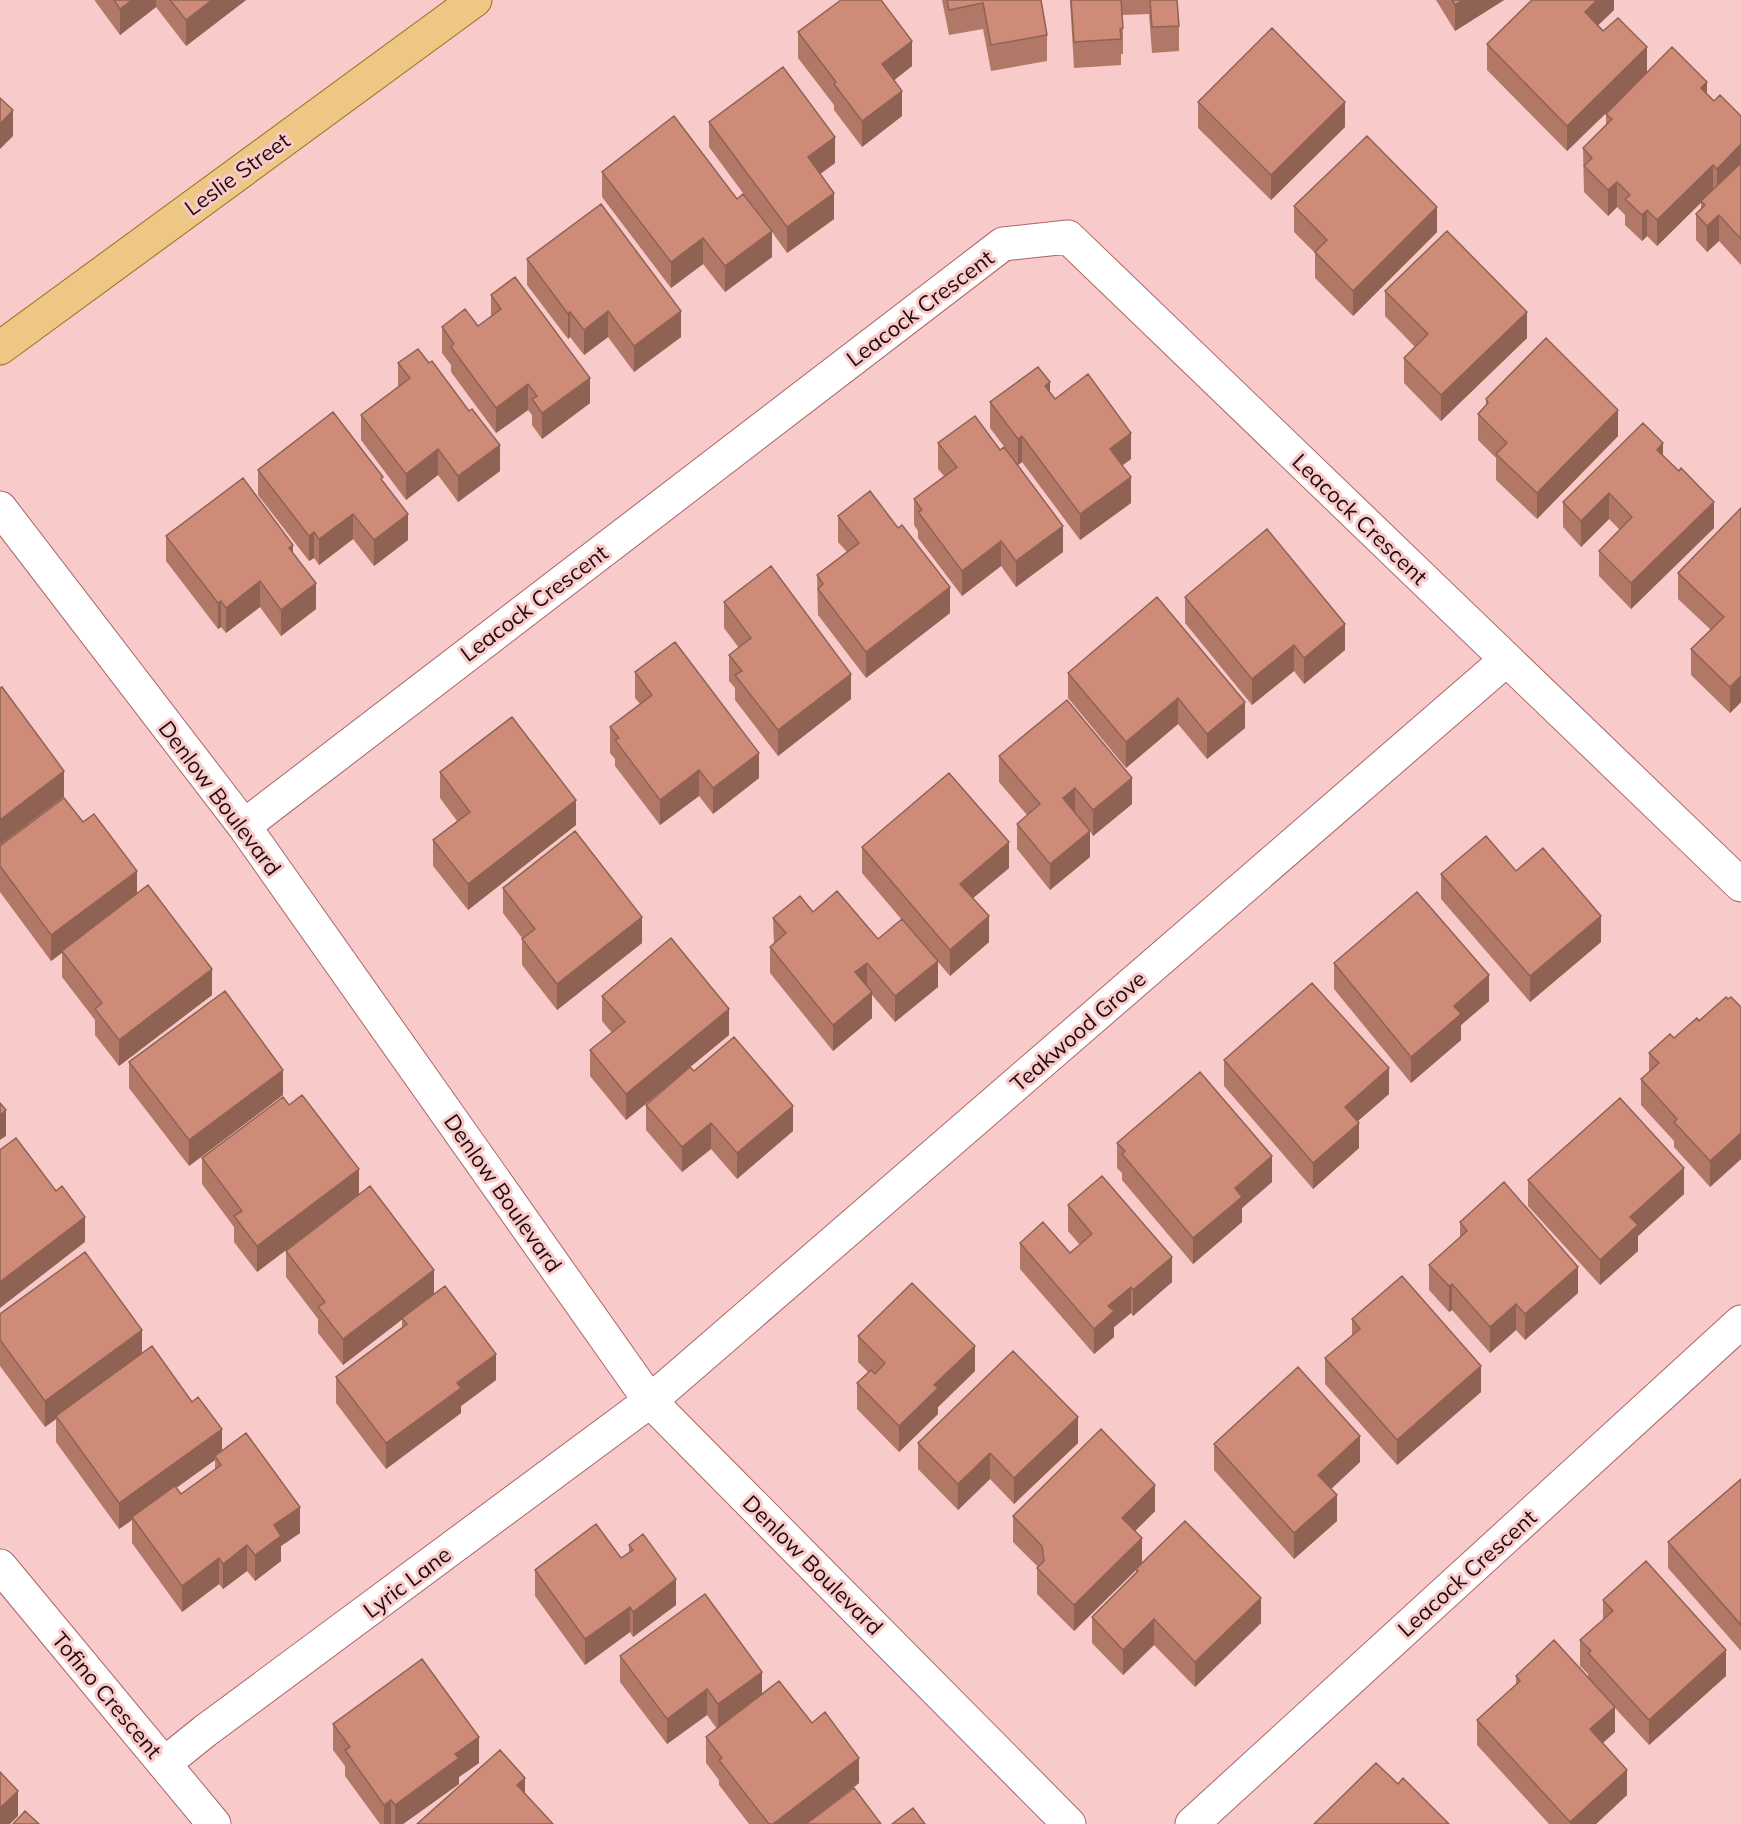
<svg xmlns="http://www.w3.org/2000/svg" width="1741" height="1824" font-family="Mulish,sans-serif">
	<rect width="100%" height="100%" fill="#f8caca"/>
	<g fill="none" stroke-linecap="round" stroke-linejoin="round">
		<g stroke="#aa6669" stroke-width="35">
			<path id="minor" d="M0,508L244,826L650,1401L1069,1824
				M244,826L1003,244L1068,237L1741,885
				M0,1566L214,1824
				M164,1764L205,1731L650,1401L1506,660
				M1192,1824L1741,1322"/>
		</g>
		<g stroke="#9e6d23" stroke-width="35">
			<path id="major" d="M0,348L475,0"/>
		</g>
		<use href="#minor" stroke="#fff" stroke-width="33"/>
		<use href="#major" stroke="#edc783" stroke-width="33"/>
	</g>
	<path fill="#b17867" fill-rule="evenodd" d="M95,0H246L186,46L156,7L120,35L95,1Z
		M942,0H1041L1047,35V61L991,71L983,29L949,35Z
		M1070,0H1177L1179,26V51L1152,53L1149,14L1123,15V54H1121V65L1074,68Z
		M1436,0H1504L1455,31Z
		M1614,0V10L1598,25L1647,73L1707,94L1714,101L1741,116V265L1719,241L1707,252L1696,240V214L1701,209V202L1657,246L1647,236L1642,241L1625,225V215L1617,207L1608,216L1584,192L1583,148L1606,125V114L1631,89L1567,151L1487,70V44Z
		M798,32L912,66L894,80L902,116L862,147L834,110V105L798,58Z
		M1198,102L1345,127L1271,200L1198,128Z
		M709,122L835,163L820,174L834,219L787,253L772,232V257L725,292L703,264L671,288L602,197V172L737,199L760,216L709,147Z
		M1294,206L1437,232L1353,316L1315,278V253L1294,232Z
		M527,259L681,337L634,372L608,337L584,355L570,337L568,339L527,285Z
		M1385,291L1527,338L1441,421L1404,383V358L1415,347L1385,316Z
		M491,295L590,403L542,439L532,425V415L528,410L496,433L451,372V365L442,353V327L478,326L491,317Z
		M398,363L500,471L458,502L438,475L406,500L361,440V415L398,387Z
		M1050,392L1055,399L1131,459L1122,465L1131,503L1080,540L1022,462L1018,465L990,428V402Z
		M1486,399L1618,436L1537,519L1496,480V458L1478,440V414L1486,405Z
		M938,443L1063,552L1016,587L1001,566L962,596L918,538V531L914,525V499L944,476L938,469Z
		M1663,455L1714,528L1631,609L1599,576V551L1620,530L1609,519L1581,547L1563,527V502Z
		M258,470L383,481L408,540L374,566L353,539L319,565L314,558L309,561L258,495Z
		M1741,508V702L1730,713L1691,675V649L1711,630L1678,599V573Z
		M838,516L950,613L866,678L818,615L817,575L847,552L838,542Z
		M166,536L293,554L316,609L281,636L260,607L226,633L221,627L218,629L166,561Z
		M1157,597L1245,728L1207,759L1178,724L1126,768L1068,698V673Z
		M1185,597L1345,650L1304,684L1294,671L1252,705L1185,623Z
		M724,602L851,699L778,756L735,700V688L729,681V655L739,648L724,628Z
		M635,672L759,778L713,814L699,796L660,825L615,766V759L610,753V727L640,704L635,698Z
		M999,756L1132,804L1093,836L1090,831V857L1050,890L1017,849V824L1027,815L999,782Z
		M440,772L576,825L468,910L433,866V840L457,821L440,798Z
		M0,846L137,894L212,995L119,1066L95,1035V1020L62,977V953L51,961L0,892Z
		M862,847L1009,868L973,898L989,942L950,976L938,962V987L895,1022L872,995V1018L833,1051L770,973V947L774,944L773,918L813,912L878,939L902,920L862,873Z
		M1516,871L1601,942L1530,1002L1441,899V874Z
		M503,888L642,943L557,1010L522,965V938L503,913Z
		M1334,963L1489,1001L1461,1025V1040L1411,1083L1334,989Z
		M602,996L729,1035L690,1067L694,1071L793,1131L737,1179L711,1149L682,1172L646,1130V1105L686,1071L626,1120L590,1076V1050L612,1033L602,1021Z
		M1728,999L1741,1007V1159L1710,1187L1674,1147V1141L1641,1105V1079L1649,1072V1053L1674,1038Z
		M1224,1060L1389,1094L1358,1121L1359,1148L1313,1189L1224,1086Z
		M129,1062L283,1095L189,1166L129,1088Z
		M1117,1143L1272,1182L1242,1208V1222L1193,1264L1122,1180V1173L1117,1168Z
		M202,1158L359,1195L496,1380L461,1406V1413L386,1469L336,1403V1377L402,1327V1319L343,1365L318,1333V1319L286,1277V1251L354,1198L257,1272L234,1242V1227L202,1184Z
		M1528,1180L1684,1194L1638,1236V1251L1600,1285L1528,1206Z
		M1068,1205L1172,1282L1133,1316L1131,1313L1114,1327V1337L1094,1354L1020,1269V1243L1070,1253L1080,1245L1068,1231Z
		M1460,1222L1578,1293L1525,1340L1516,1330L1490,1353L1452,1310L1449,1312L1429,1290V1265L1460,1238Z
		M0,1314L142,1353L222,1451L300,1533L281,1546V1561L255,1581L247,1571L223,1589L219,1584L182,1612L132,1543V1520L119,1529L56,1442V1419L45,1427L0,1366ZM215,1460V1470L181,1494L176,1488Z
		M1352,1319L1481,1392L1397,1465L1325,1384V1358L1352,1335Z
		M858,1336L975,1371L938,1407V1414L899,1452L857,1409V1383L868,1372L858,1362Z
		M918,1443H1078L1014,1504L990,1479L958,1510L918,1469Z
		M1214,1444L1360,1462L1331,1489L1337,1521L1294,1559L1214,1470Z
		M1741,1479V1651L1668,1568V1542Z
		M1155,1511L1135,1531L1142,1563L1261,1623L1195,1687L1154,1645L1123,1675L1092,1643V1617L1136,1573V1570L1074,1631L1037,1594V1568L1038,1567L1013,1542V1516Z
		M629,1545L676,1605L633,1637L630,1632L585,1665L535,1596V1570L621,1558L629,1552Z
		M1603,1600L1726,1676L1649,1745L1615,1708V1732L1603,1743L1627,1795L1596,1824H1549L1477,1745V1720L1516,1686V1676L1588,1677V1674L1580,1666V1640L1603,1620Z
		M620,1656L762,1694L859,1783L806,1824H749L719,1785V1780L706,1763V1737L717,1729L707,1715L667,1744L620,1682Z
		M333,1724L479,1763L459,1777V1784L403,1824H380L345,1776V1766L333,1750Z"/>
	<path fill="#906254" d="M132,0H156V7L120,35V9Z
		M212,0H246L186,46V20Z
		M1463,0H1504L1455,31V5Z
		M1597,0H1614V10L1585,38V12Z
		M912,41V66L882,90V64Z
		M1647,47V73L1567,151V126Z
		M1707,82V108L1701,88Z
		M902,91V116L862,147V121Z
		M1345,102V127L1271,200V175Z
		M13,110V136L0,149V124Z
		M835,137V163L808,183V157Z
		M1741,144V170L1717,195V169Z
		M1713,165V191L1657,246V220Z
		M1617,182V207L1608,216V190Z
		M834,193V219L787,253V227Z
		M1437,207V232L1353,316V291Z
		M1647,210V236L1642,241V215Z
		M1719,215V241L1707,252V226Z
		M772,231V257L725,292V266Z
		M703,238V264L671,288V262Z
		M608,311V337L584,355V330Z
		M681,311V337L634,372V346Z
		M570,312V337L568,339V314Z
		M1527,312V338L1441,421V395Z
		M590,378V403L542,439V413Z
		M1050,382V408L1045,386Z
		M528,384V410L496,433V408Z
		M1618,410V436L1537,519V493Z
		M1131,433V459L1110,475V449Z
		M1022,436V462L1018,465V439Z
		M1663,443V469L1657,450Z
		M500,445V471L458,502V476Z
		M438,449V475L406,500V474Z
		M1131,477V503L1080,540V514Z
		M1609,493V519L1581,547V521Z
		M1714,502V528L1631,609V583Z
		M353,514V539L319,565V539Z
		M408,514V540L374,566V540Z
		M1063,526V552L1016,587V561Z
		M314,532V558L309,561V536Z
		M1001,541V566L962,596V571Z
		M293,545V570L289,548Z
		M260,581V607L226,633V608Z
		M316,583V609L281,636V610Z
		M950,587V613L866,678V652Z
		M221,601V627L218,629V603Z
		M1345,624V650L1304,684V658Z
		M1294,645V671L1252,705V679Z
		M851,674V699L778,756V730Z
		M1741,676V702L1730,713V687Z
		M1178,698V724L1126,768V742Z
		M1245,702V728L1207,759V734Z
		M759,753V778L713,814V788Z
		M699,770V796L660,825V800Z
		M64,771V797L0,845V820Z
		M1132,778V804L1093,836V810Z
		M1075,788V814L1063,798Z
		M576,800V825L468,910V884Z
		M1090,831V857L1050,890V864Z
		M1009,842V868L960,909V884Z
		M137,871V896L51,961V935Z
		M989,916V942L950,976V950Z
		M1601,916V942L1530,1002V976Z
		M642,917V943L557,1010V984Z
		M938,961V987L895,1022V996Z
		M867,963V988L855,972Z
		M212,969V995L119,1066V1040Z
		M1489,975V1001L1461,1025V1040L1411,1083V1057L1454,1006Z
		M872,992V1018L833,1051V1025Z
		M729,1009V1035L626,1120V1094Z
		M1389,1068V1094L1345,1132V1107Z
		M283,1070V1095L189,1166V1140Z
		M793,1106V1131L737,1179V1153Z
		M6,1110V1136L0,1140V1115Z
		M711,1123V1149L682,1172V1147Z
		M1359,1123V1148L1313,1189V1163Z
		M1741,1133V1159L1710,1187V1161Z
		M1272,1156V1182L1242,1208V1222L1193,1264V1238L1235,1188Z
		M1684,1168V1194L1638,1236V1251L1600,1285V1260L1630,1217Z
		M359,1169V1195L257,1272V1246Z
		M85,1217V1242L0,1308V1282Z
		M1172,1257V1282L1133,1316V1290Z
		M1578,1267V1293L1525,1340V1314Z
		M434,1270V1295L343,1365V1339Z
		M1452,1284V1310L1449,1312V1286Z
		M1131,1287V1313L1114,1327V1337L1094,1354V1329L1108,1306Z
		M1516,1304V1330L1490,1353V1327Z
		M142,1330V1356L56,1416V1419L45,1427V1401Z
		M975,1346V1371L938,1407V1414L899,1452V1426L934,1385Z
		M496,1354V1380L461,1406V1413L386,1469V1443L457,1383Z
		M1481,1366V1392L1397,1465V1440Z
		M1078,1417V1443L1014,1504V1478Z
		M222,1429V1455L215,1456V1460L133,1519L132,1517V1520L119,1529V1503Z
		M1360,1436V1462L1318,1501V1475Z
		M990,1453V1479L958,1510V1484Z
		M1155,1485V1511L1122,1544V1518Z
		M1337,1495V1521L1294,1559V1533Z
		M300,1507V1533L281,1546V1561L255,1581V1555L274,1525Z
		M1142,1538V1564L1074,1631V1605Z
		M247,1545V1571L223,1589V1564Z
		M219,1558V1584L182,1612V1586Z
		M676,1579V1605L633,1637V1612Z
		M1261,1598V1623L1195,1687V1662Z
		M630,1607V1632L585,1665V1639Z
		M1154,1619V1645L1123,1675V1650Z
		M1726,1650V1676L1649,1745V1720Z
		M762,1672V1697L718,1730V1704Z
		M707,1689V1715L667,1744V1719Z
		M1615,1707V1732L1590,1754V1729Z
		M479,1737V1763L459,1777V1784L403,1824H395V1805L455,1754Z
		M859,1758V1783L806,1824H773Z
		M1627,1770V1795L1596,1824H1570V1822Z
		M525,1778V1804L517,1785Z
		M18,1791V1816L10,1824H0V1808Z
		M391,1800V1824H384V1805Z"/>
	<path fill="#ce8c78" stroke="#906254" stroke-width="1.5" d="M114,0H132L120,9Z
		M170,0H212L186,20Z
		M841,0H881L912,41L882,64L902,91L862,121L834,84L836,82L798,32Z
		M947,0H1041L1047,35L991,45L983,3L949,10Z
		M1071,0H1121L1123,28L1120,29L1121,39L1074,42Z
		M1150,0H1177L1179,26L1152,27Z
		M1452,0H1463L1455,5Z
		M1532,0H1597L1585,12L1603,31L1618,18L1647,47L1567,126L1487,44Z
		M1272,28L1345,102L1271,175L1198,102Z
		M1672,47L1707,82L1701,88L1714,101L1720,95L1741,116V144L1717,169L1713,165L1657,220L1647,210L1642,215L1625,199L1630,195L1617,182L1608,190L1584,166L1592,158L1583,148L1612,119L1606,114Z
		M783,67L835,137L808,157L834,193L787,227L709,122Z
		M0,98L13,110L0,124Z
		M674,116L737,199L743,194L772,231L725,266L703,238L671,262L602,172Z
		M1367,136L1437,207L1353,291L1315,252L1327,240L1294,206Z
		M1741,163V239L1719,215L1707,226L1696,214L1705,205L1701,201Z
		M601,204L681,311L634,346L608,311L584,330L570,312L568,314L527,259Z
		M1447,231L1527,312L1441,395L1404,358L1428,334L1385,291Z
		M515,277L590,378L542,413L532,399L537,396L528,384L496,408L451,347L454,344L442,327L465,309L478,326L501,309L491,295Z
		M1546,338L1618,410L1537,493L1496,454L1507,443L1478,414L1488,403L1486,399Z
		M418,349L429,363L432,361L469,411L472,409L500,445L458,476L438,449L406,474L361,415L410,378L398,363Z
		M1038,367L1050,382L1045,386L1055,399L1088,374L1131,433L1110,449L1131,477L1080,514L1022,436L1018,439L990,402Z
		M333,412L383,477L381,479L408,514L374,540L353,514L319,539L314,532L309,536L258,470Z
		M975,416L1000,450L1004,447L1063,526L1016,561L1001,541L962,571L918,512L922,510L914,499L957,467L938,443Z
		M1643,423L1663,443L1657,450L1679,471L1681,468L1714,502L1631,583L1599,551L1632,517L1609,493L1581,521L1563,502Z
		M243,478L293,545L289,548L316,583L281,610L260,581L226,608L221,601L218,603L166,536Z
		M870,491L898,528L902,525L950,587L866,652L818,589L823,584L817,575L859,543L838,516Z
		M1741,508V676L1730,687L1691,649L1724,617L1678,573Z
		M1267,529L1345,624L1304,658L1294,645L1252,679L1185,597Z
		M771,566L851,674L778,730L735,675L742,671L729,655L751,638L724,602Z
		M1157,597L1245,702L1207,734L1178,698L1126,742L1068,673Z
		M675,642L759,753L713,788L699,770L660,800L615,740L619,738L610,727L652,695L635,672Z
		M2,687L64,771L0,820V688Z
		M1067,700L1132,778L1093,810L1075,788L1063,798L1090,831L1050,864L1017,824L1040,804L999,756Z
		M512,717L576,800L468,884L433,840L470,812L440,772Z
		M949,773L1009,842L960,884L989,916L950,950L862,847Z
		M64,798L83,822L94,814L137,871L51,935L0,866V846Z
		M575,831L642,917L557,984L522,939L535,929L503,888Z
		M1486,836L1516,871L1543,848L1601,916L1530,976L1441,874Z
		M148,885L212,969L119,1040L95,1009L102,1003L62,951Z
		M837,891L878,939L902,919L938,961L895,996L867,963L855,972L872,992L833,1025L770,947L786,933L773,918L800,896L813,912Z
		M1417,892L1489,975L1454,1006L1461,1014L1411,1057L1334,963Z
		M671,938L729,1009L626,1094L590,1050L625,1022L602,996Z
		M1312,983L1389,1068L1345,1107L1359,1123L1313,1163L1224,1060Z
		M225,991L283,1070L189,1140L129,1062Z
		M1726,997L1728,999L1731,997L1741,1007V1133L1710,1161L1674,1122L1677,1119L1641,1079L1659,1063L1649,1053L1670,1034L1674,1038L1697,1018L1699,1021Z
		M734,1037L793,1106L737,1153L711,1123L682,1147L646,1105L690,1067L694,1071Z
		M1200,1072L1272,1156L1235,1188L1242,1197L1193,1238L1122,1154L1125,1151L1117,1143Z
		M302,1095L359,1169L257,1246L234,1216L242,1211L202,1158L283,1097L289,1105Z
		M1620,1098L1684,1168L1630,1217L1638,1225L1600,1260L1528,1180Z
		M0,1103L6,1110L0,1115Z
		M16,1138L56,1191L62,1186L85,1217L0,1282V1150Z
		M1102,1176L1172,1257L1133,1290L1131,1287L1108,1306L1114,1311L1094,1329L1020,1243L1043,1222L1070,1253L1092,1234L1068,1205Z
		M1504,1182L1578,1267L1525,1314L1516,1304L1490,1327L1452,1284L1449,1286L1429,1265L1467,1231L1460,1222Z
		M370,1186L434,1270L343,1339L318,1307L325,1302L286,1251Z
		M85,1252L142,1330L45,1401L0,1340V1314Z
		M1402,1276L1481,1366L1397,1440L1325,1358L1360,1329L1352,1319Z
		M912,1283L975,1346L934,1385L938,1388L899,1426L857,1383L871,1370L875,1374L885,1363L858,1336Z
		M445,1286L496,1354L457,1383L461,1388L386,1443L336,1377L407,1324L402,1318Z
		M152,1346L192,1402L198,1397L222,1429L119,1503L56,1416Z
		M1013,1351L1078,1417L1014,1478L990,1453L958,1484L918,1443Z
		M1298,1367L1360,1436L1318,1475L1337,1495L1294,1533L1214,1444Z
		M1101,1429L1155,1485L1122,1518L1142,1538L1074,1605L1037,1568L1044,1561L1042,1546L1013,1516Z
		M246,1433L300,1507L274,1525L281,1536L255,1555L247,1545L223,1564L219,1558L182,1586L132,1517L175,1486L181,1494L221,1465L215,1456Z
		M1741,1479V1625L1668,1542Z
		M1185,1521L1261,1598L1195,1662L1154,1619L1123,1650L1092,1617L1138,1571L1136,1569Z
		M596,1524L621,1558L633,1550L629,1545L643,1534L676,1579L633,1612L630,1607L585,1639L535,1570Z
		M1646,1561L1726,1650L1649,1720L1588,1653L1591,1651L1580,1640L1613,1611L1603,1600Z
		M705,1594L762,1672L718,1704L707,1689L667,1719L620,1656Z
		M1554,1640L1615,1707L1590,1729L1627,1770L1570,1822L1477,1720L1520,1681L1516,1676Z
		M422,1659L479,1737L455,1754L459,1758L395,1805L391,1800L384,1805L345,1750L350,1747L333,1724Z
		M779,1681L812,1723L825,1712L859,1758L773,1824H769L719,1760L722,1758L706,1737Z
		M500,1750L525,1778L517,1785L553,1824H417Z
		M1376,1763L1398,1784L1403,1778L1449,1824H1314Z
		M0,1772L18,1791L0,1808Z
		M854,1788L881,1824H806Z
		M913,1808L925,1824H892Z
		M25,1811L39,1824H13Z"/>
	<g text-anchor="middle" dominant-baseline="central" stroke-width="6" stroke-linejoin="round" paint-order="stroke">
		<g font-size="22" fill="#230a0c" stroke="#f8caca">
			<text transform="translate(237 174) rotate(-36)">Leslie Street</text>
			<text transform="translate(920 308) rotate(-37)">Leacock Crescent</text>
			<text transform="translate(1360 519) rotate(44)">Leacock Crescent</text>
			<text transform="translate(534 603) rotate(-37)">Leacock Crescent</text>
			<text transform="translate(220 798) rotate(53)">Denlow Boulevard</text>
			<text transform="translate(1078 1031) rotate(-41)">Teakwood Grove</text>
			<text transform="translate(503 1193) rotate(55)">Denlow Boulevard</text>
			<text transform="translate(813 1565) rotate(45)">Denlow Boulevard</text>
			<text transform="translate(1467 1573) rotate(-42)">Leacock Crescent</text>
			<text transform="translate(407 1582) rotate(-37)">Lyric Lane</text>
			<text transform="translate(107 1695) rotate(50)">Tofino Crescent</text>
		</g>
	</g>
</svg>
